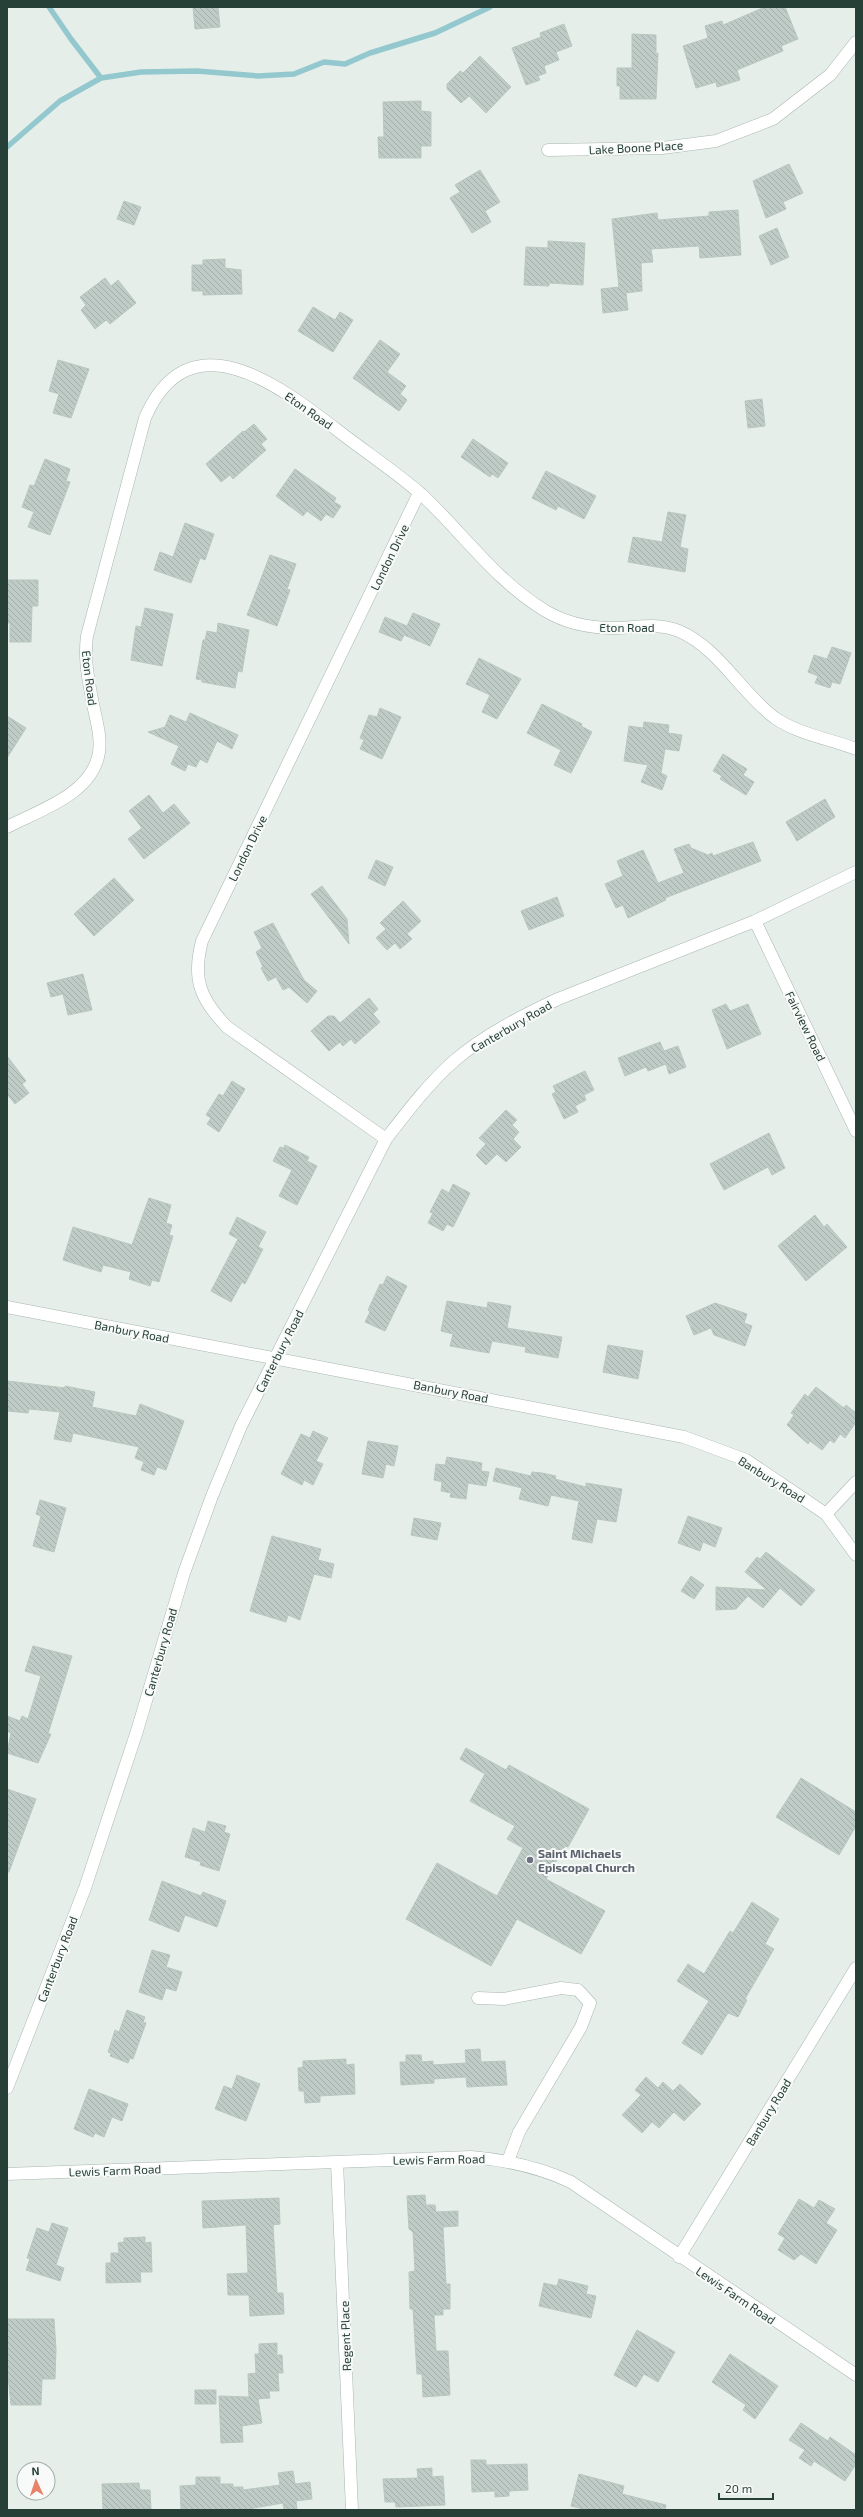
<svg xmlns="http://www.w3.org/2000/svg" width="863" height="2517" font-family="'Exo 2',sans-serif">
	<defs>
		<pattern id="building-back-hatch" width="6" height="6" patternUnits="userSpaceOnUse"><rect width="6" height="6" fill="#becbc6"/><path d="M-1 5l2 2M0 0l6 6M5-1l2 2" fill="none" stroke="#a3afab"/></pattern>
	</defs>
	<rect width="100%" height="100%" fill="#e6eeea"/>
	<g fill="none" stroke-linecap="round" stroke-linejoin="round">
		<path stroke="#93c8ce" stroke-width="5.5" d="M49,7L71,39L101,78
			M7,147L60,101L101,78L141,72L197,71L258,76L294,74L324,62L345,64L370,53L435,33L490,7"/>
	</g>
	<path fill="url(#building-back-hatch)" stroke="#b9c7c0" d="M193,7H218L220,27L195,29Z
		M765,7H785L798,39L781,46L783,51L737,70L740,80L717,87L716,82L696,88L683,46L708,38L705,26L722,21L723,25Z
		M564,24L572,46L556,52L559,60L544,66L546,73L538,76L540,80L526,85L512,48L541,37L540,33Z
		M632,34L656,35V54L658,53L656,99H620V86H617V68H632Z
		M480,56L511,87L486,113L469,96L461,103L447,89V84L460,71L463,73Z
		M421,101V111L431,112V146H421V158H379L378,137H384L383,102Z
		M789,164L803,193L783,202L786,209L766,218L753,181Z
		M480,170L500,202L485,211L491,222L472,233L450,198L460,192L455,185Z
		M124,201L141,207L134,225L117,219Z
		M738,210L741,255L700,258L699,246L651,249L653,262L641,263L642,291L626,293L628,310L603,313L601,289L619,287L612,219L657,213L658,220L709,216V212Z
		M777,228L789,257L771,265L759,236Z
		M548,241L585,243L583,285L549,283V286L524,285L526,247L548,248Z
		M225,259V268L241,270L242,294L203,295V291H192V265H203V260Z
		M105,278L111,286L118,280L136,303L110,324L106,320L95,329L81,310L86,305L80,297Z
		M313,307L335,320L340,312L353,320L333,352L298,331Z
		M380,340L400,354L387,372L406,386L400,394L407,400L399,411L353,378Z
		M58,360L89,369L71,418L53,413L59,394L49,391Z
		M762,399L765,426L748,428L745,401Z
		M254,424L267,439L261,444L266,450L233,479L230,475L221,482L206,464L243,431L244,432Z
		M473,439L508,463L498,478L492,474L490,477L461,457Z
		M45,459L70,469L66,481L70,482L50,535L28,527L34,512L22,507L30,485L34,486Z
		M295,469L336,498L334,502L341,506L333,518L326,514L321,521L307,511L303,516L276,496Z
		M546,471L596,496L584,519L558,506L556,510L532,498Z
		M668,512L686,515L680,547L688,549L685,572L628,562L633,537L662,542Z
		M185,523L214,534L205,560L200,558L191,583L154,570L160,552L173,557Z
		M270,555L296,564L287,589L290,590L277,626L247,615Z
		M7,580H38V606H32L31,642H10V623H7Z
		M145,608L173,614L162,666L131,660L136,626L141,627Z
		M413,613L440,624L430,646L404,635L401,641L379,632L385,617L407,626Z
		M218,623L249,630L242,672L238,671L235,688L202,682V680L196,679L203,640H205L207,631L217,633Z
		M832,647L851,653L840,684L832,682L830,688L815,683L818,676L808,672L814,655L827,659Z
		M479,658L521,679L497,719L482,712L490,695L466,684Z
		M542,704L582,724L581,726L592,732L571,773L554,765L561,750L527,733Z
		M380,708L401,717L382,759L360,749L364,740L360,738L369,715L377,717Z
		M190,713L238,735L232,749L217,741L207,763L200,759L196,767L188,764L185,771L171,764L179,746L148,732L165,727L170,715L186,722Z
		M7,716L26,728L7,758Z
		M644,722L669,725L668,733L682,735L679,751L665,749L661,773L667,776L662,790L641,782L648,765L624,761L629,726L643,728Z
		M723,754L747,769L743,775L754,782L746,795L720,779L722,776L713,771Z
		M149,795L163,813L174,804L190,823L144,859L128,839L142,828L129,811Z
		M825,799L835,817L797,841L786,822Z
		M753,842L761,861L665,898L666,900L628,918L623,905L616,908L605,884L623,876L617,861L643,850L658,883L684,873L674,849L689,844L691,848L708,855L712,853L713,856Z
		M376,860L393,867L385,886L368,878Z
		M114,878L134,900L94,936L74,914Z
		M322,886L347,919L349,944L311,894Z
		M557,897L564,916L529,930L521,911Z
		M403,901L421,921L407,934L412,939L400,949L395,943L387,950L376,938L386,929L380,923Z
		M273,923L304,980L317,991L307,1003L289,987L283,990L276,977L268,981L261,968L263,967L256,952L262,948L254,932Z
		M83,974L92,1010L68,1015L63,994L51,997L47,983Z
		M369,998L378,1009L373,1014L380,1022L355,1044L351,1039L343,1046L340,1042L329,1051L311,1031L328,1016H334L340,1023Z
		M726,1004L730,1011L748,1004L761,1034L727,1049L712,1010Z
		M660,1042L664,1051L678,1046L686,1067L669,1074L666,1064L648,1071L646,1067L625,1076L618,1058Z
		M7,1056L26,1081L22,1084L29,1093L15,1104L7,1094Z
		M585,1071L594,1090L584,1095L586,1100L575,1106L578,1112L564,1119L552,1094L556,1092L553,1086Z
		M232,1081L245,1089L219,1132L207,1124L211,1118L206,1115L219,1094L223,1096Z
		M506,1110L517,1120L512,1125L519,1132L513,1139L521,1147L506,1162L497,1154L486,1165L476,1155L486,1144L479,1138Z
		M769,1133L785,1168L772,1175L768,1167L724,1190L710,1164Z
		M285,1145L309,1157L307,1161L317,1166L297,1205L279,1196L292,1170L273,1161L280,1147L284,1148Z
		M453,1184L470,1193L453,1227L447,1224L443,1231L428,1223L433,1213L430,1212L442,1189L449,1193Z
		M149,1198L171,1205L166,1223L172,1225L169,1235L173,1236L159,1282L152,1280L150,1286L129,1279L131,1272L103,1265L101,1272L63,1260L73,1227L132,1245Z
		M815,1215L824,1227L827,1224L847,1247L806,1281L778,1246Z
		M237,1217L266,1232L258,1247L263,1249L245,1284L242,1282L231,1302L211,1291L238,1239L229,1234Z
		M387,1276L407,1286L385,1331L365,1322L370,1312L368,1310L380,1284L383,1285Z
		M447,1301L487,1308L488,1302L511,1306L507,1328L562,1337L558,1358L525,1352L526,1347L492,1341L489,1353L450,1346L453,1334L441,1331Z
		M715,1303L747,1314L744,1323L752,1326L745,1346L714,1335L711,1328L694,1335L686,1316Z
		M608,1345L643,1351L638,1379L603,1372Z
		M8,1381L65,1388V1386L95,1392L92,1407L136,1416L140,1404L184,1421L166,1470L157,1467L154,1475L141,1470L144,1462L135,1458L139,1447L73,1433L71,1442L54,1439L60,1412L29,1409L28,1413L7,1411Z
		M816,1387L844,1408L846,1405L856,1413V1422L845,1438L840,1434L834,1443L830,1440L822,1450L810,1441L808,1444L787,1425L794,1415L791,1413L805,1394L808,1397Z
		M313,1431L328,1438L316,1461L323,1464L313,1485L304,1480L302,1485L281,1474L301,1434L310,1438Z
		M368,1441L398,1446L394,1466L386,1464L383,1478L362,1474Z
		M447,1457L482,1463L481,1471L489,1472L486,1486L468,1483L466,1499L450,1497L451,1493L441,1491L442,1482L434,1480L436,1464L445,1465Z
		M496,1468L531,1476L532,1472L542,1473L556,1476L555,1479L586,1487V1483L622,1489L616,1522L597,1519L592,1543L572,1539L579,1501L551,1495L548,1506L519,1499L522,1488L493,1481Z
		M40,1500L66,1508L54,1552L33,1546L41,1516L36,1514Z
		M688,1516L722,1528L715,1547L703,1542L700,1551L678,1543Z
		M414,1518L441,1523L437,1540L411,1535Z
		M272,1536L321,1549L318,1560L334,1564L331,1578L314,1574L300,1620L288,1615L286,1622L250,1611Z
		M766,1552L815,1590L801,1606L780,1588L763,1608L748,1596L736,1609L716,1610V1587L767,1590L745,1572L757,1557L760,1559Z
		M691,1576L704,1585L694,1599L681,1591Z
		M33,1646L72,1656L48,1734H51L38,1763L7,1753L11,1733L7,1731V1716L20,1721L22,1716L28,1719L41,1676L25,1671Z
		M466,1748L506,1770L509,1765L589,1809L568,1847L565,1846L546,1879L605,1911L581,1954L517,1919L491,1966L406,1919L437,1863L497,1896L523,1848L507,1839L515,1826L470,1801L485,1774L460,1759Z
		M801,1778L856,1812V1826L839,1855L776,1817Z
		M7,1789L36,1799L9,1872H7Z
		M208,1821L226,1826L224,1832L230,1834L219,1871L200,1865L201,1862L185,1857L193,1828L205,1832Z
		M162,1881L201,1896L203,1892L226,1901L217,1927L185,1915L179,1932L149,1920Z
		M752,1902L779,1919L765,1944L774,1949L745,1999L747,2000L738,2017L728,2013L702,2055L682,2043L709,2001L677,1981L688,1964L704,1974L730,1931L733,1933Z
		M152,1950L170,1955L166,1967L182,1972L176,1991L166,1988L162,2000L139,1992Z
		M127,2010L145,2017L143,2022L146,2023L133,2059L130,2058L128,2063L110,2056L111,2053L108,2052L115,2030L119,2032Z
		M480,2049L481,2062L505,2061L507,2085L467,2087L466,2077L434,2079V2083L401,2085L400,2062H406V2055H421L422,2062L433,2061V2065L466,2063L465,2050Z
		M346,2059V2065L354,2064L355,2094L320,2096V2102L305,2103L304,2091H299L298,2068L303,2067V2061Z
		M237,2075L260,2084L246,2121L215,2109L224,2086L232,2089Z
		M646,2077L658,2088L663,2082L673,2091L680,2084L701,2104L684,2121L674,2112L659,2128L652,2122L642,2133L622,2115L641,2095L635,2090Z
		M89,2089L128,2104L122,2121L112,2117L104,2137L95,2133L93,2137L74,2129Z
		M425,2195L426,2205H435L436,2212L458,2211V2226L443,2227L446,2284H450V2309H443V2315H434L436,2351H448L450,2395L423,2397L422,2374H417L413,2309H410L409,2272L415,2271L413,2232L409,2229L407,2196Z
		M279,2198L280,2224L273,2225L277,2293H283L284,2314L250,2316L249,2295H228L227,2274L248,2273L246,2225L203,2228L202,2201Z
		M799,2199L814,2208L819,2200L835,2209L826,2223L837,2230L816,2264L801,2254L794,2260L778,2250L785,2238L778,2234Z
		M52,2223L68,2228L56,2265L64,2268L60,2281L26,2270L30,2259L27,2258L37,2228L49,2232Z
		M145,2237V2243L151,2242L152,2272H140L141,2282L106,2283V2263H111V2253H119L118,2243L124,2242V2238Z
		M559,2279L588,2286L586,2294L596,2296L591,2318L539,2306L544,2283L557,2286Z
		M7,2319H54L56,2349L55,2379H42L41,2405H11L7,2366Z
		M637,2330L675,2352L658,2382L644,2374L636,2387L614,2375Z
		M277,2343V2355H282L283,2373H278L279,2391H269L270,2398L258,2399L262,2423L242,2426L243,2442L221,2443L219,2396L249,2397L248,2374L256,2373L255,2354H259V2344Z
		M730,2354L778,2386L755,2419L743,2410L746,2405L712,2382Z
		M195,2390H216V2404H195Z
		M801,2423L828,2441L830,2437L856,2455V2464L845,2481L814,2461L811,2466L799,2458L805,2450L789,2440Z
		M471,2460H486V2465L527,2464L528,2490L509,2491V2496L495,2497V2491L472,2492Z
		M432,2468V2477L443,2476L445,2505L396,2507L395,2502H385L383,2479L418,2478L417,2469Z
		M293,2471L295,2484L310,2482L312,2499L296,2501L297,2510H284L283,2503L243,2510H181L180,2486L196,2485V2477H220V2484H233V2487H243V2490L280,2485L278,2473Z
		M579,2474L624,2486L622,2494L666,2505L665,2510H587L571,2506Z
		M139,2483L140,2490H150L151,2509L103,2510L102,2484Z"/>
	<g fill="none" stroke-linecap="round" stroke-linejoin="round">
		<g stroke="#a9b6b1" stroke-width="13">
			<path id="minor" d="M548,150L662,148L716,141L773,119L830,75L856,42
				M7,827C38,811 89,795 98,757C103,739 95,717 92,699C88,678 84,658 87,636L145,418C191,312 286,391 345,436C370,455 397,473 421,494C462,532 495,580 544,610C565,623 589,628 614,628C636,628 658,622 679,631C720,649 740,692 775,718C798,734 830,739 856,749
				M755,921L856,1131
				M386,1139L227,1027C200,999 192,979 202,941L419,493
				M7,1307L684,1437L746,1460L826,1514L856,1555
				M826,1514L856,1482
				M478,1998L504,1999L561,1988L578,1990L590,2003L581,2027L519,2132L508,2161
				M7,2088L85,1888L137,1731L184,1573L212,1496L241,1426L386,1139C407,1112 428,1084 454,1061C484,1035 522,1016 558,999L755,921L856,872
				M337,2162L352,2510
				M7,2174L471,2157C507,2160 539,2167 571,2182L856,2375
				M679,2257L856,1968"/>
		</g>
		<use href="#minor" stroke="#fff" stroke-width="12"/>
	</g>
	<circle fill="#6b7280" stroke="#f7faf8" stroke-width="1.5" cx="530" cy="1860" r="4"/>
	<g text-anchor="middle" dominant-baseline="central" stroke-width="4" stroke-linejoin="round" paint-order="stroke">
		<g font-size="12" fill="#263f37" stroke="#f7faf8">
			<text transform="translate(636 147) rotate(-3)">Lake Boone Place</text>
			<text transform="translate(309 410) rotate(35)">Eton Road</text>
			<text transform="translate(389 557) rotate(-64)">London Drive</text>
			<text x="627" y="627">Eton Road</text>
			<text transform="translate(90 678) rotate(83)">Eton Road</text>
			<text transform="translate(247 848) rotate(-64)">London Drive</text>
			<text transform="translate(511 1026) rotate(-30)">Canterbury Road</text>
			<text transform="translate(806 1026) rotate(64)">Fairview Road</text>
			<text transform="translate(132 1331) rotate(11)">Banbury Road</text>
			<text transform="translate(279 1351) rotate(-63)">Canterbury Road</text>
			<text transform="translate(451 1391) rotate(11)">Banbury Road</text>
			<text transform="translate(772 1479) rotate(32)">Banbury Road</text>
			<text transform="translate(160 1652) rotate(-74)">Canterbury Road</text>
			<text transform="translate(57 1959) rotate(-69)">Canterbury Road</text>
			<text transform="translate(768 2112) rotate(-59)">Banbury Road</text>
			<text transform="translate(439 2159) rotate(-1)">Lewis Farm Road</text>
			<text transform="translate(115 2170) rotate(-2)">Lewis Farm Road</text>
			<text transform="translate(736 2295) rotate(34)">Lewis Farm Road</text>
			<text transform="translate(345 2336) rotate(-92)">Regent Place</text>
		</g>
		<g font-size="12" font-weight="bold" fill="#5b616d" stroke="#f7faf8" text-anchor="start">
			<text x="538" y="1853">Saint Michaels<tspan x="538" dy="14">Episcopal Church</tspan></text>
		</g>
	</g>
	<rect width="863" height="2517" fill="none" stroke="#263f37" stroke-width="16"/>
	<g transform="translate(36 2481) rotate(357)"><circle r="19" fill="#f7faf8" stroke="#a3afab"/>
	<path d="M0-3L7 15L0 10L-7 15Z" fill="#e8836a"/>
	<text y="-6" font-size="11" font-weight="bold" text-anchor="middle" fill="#263f37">N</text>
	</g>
	<path d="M719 2493v6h54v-6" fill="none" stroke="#263f37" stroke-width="2"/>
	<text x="725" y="2493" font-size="12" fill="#263f37" stroke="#f7faf8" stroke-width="3" paint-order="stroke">20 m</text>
</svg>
